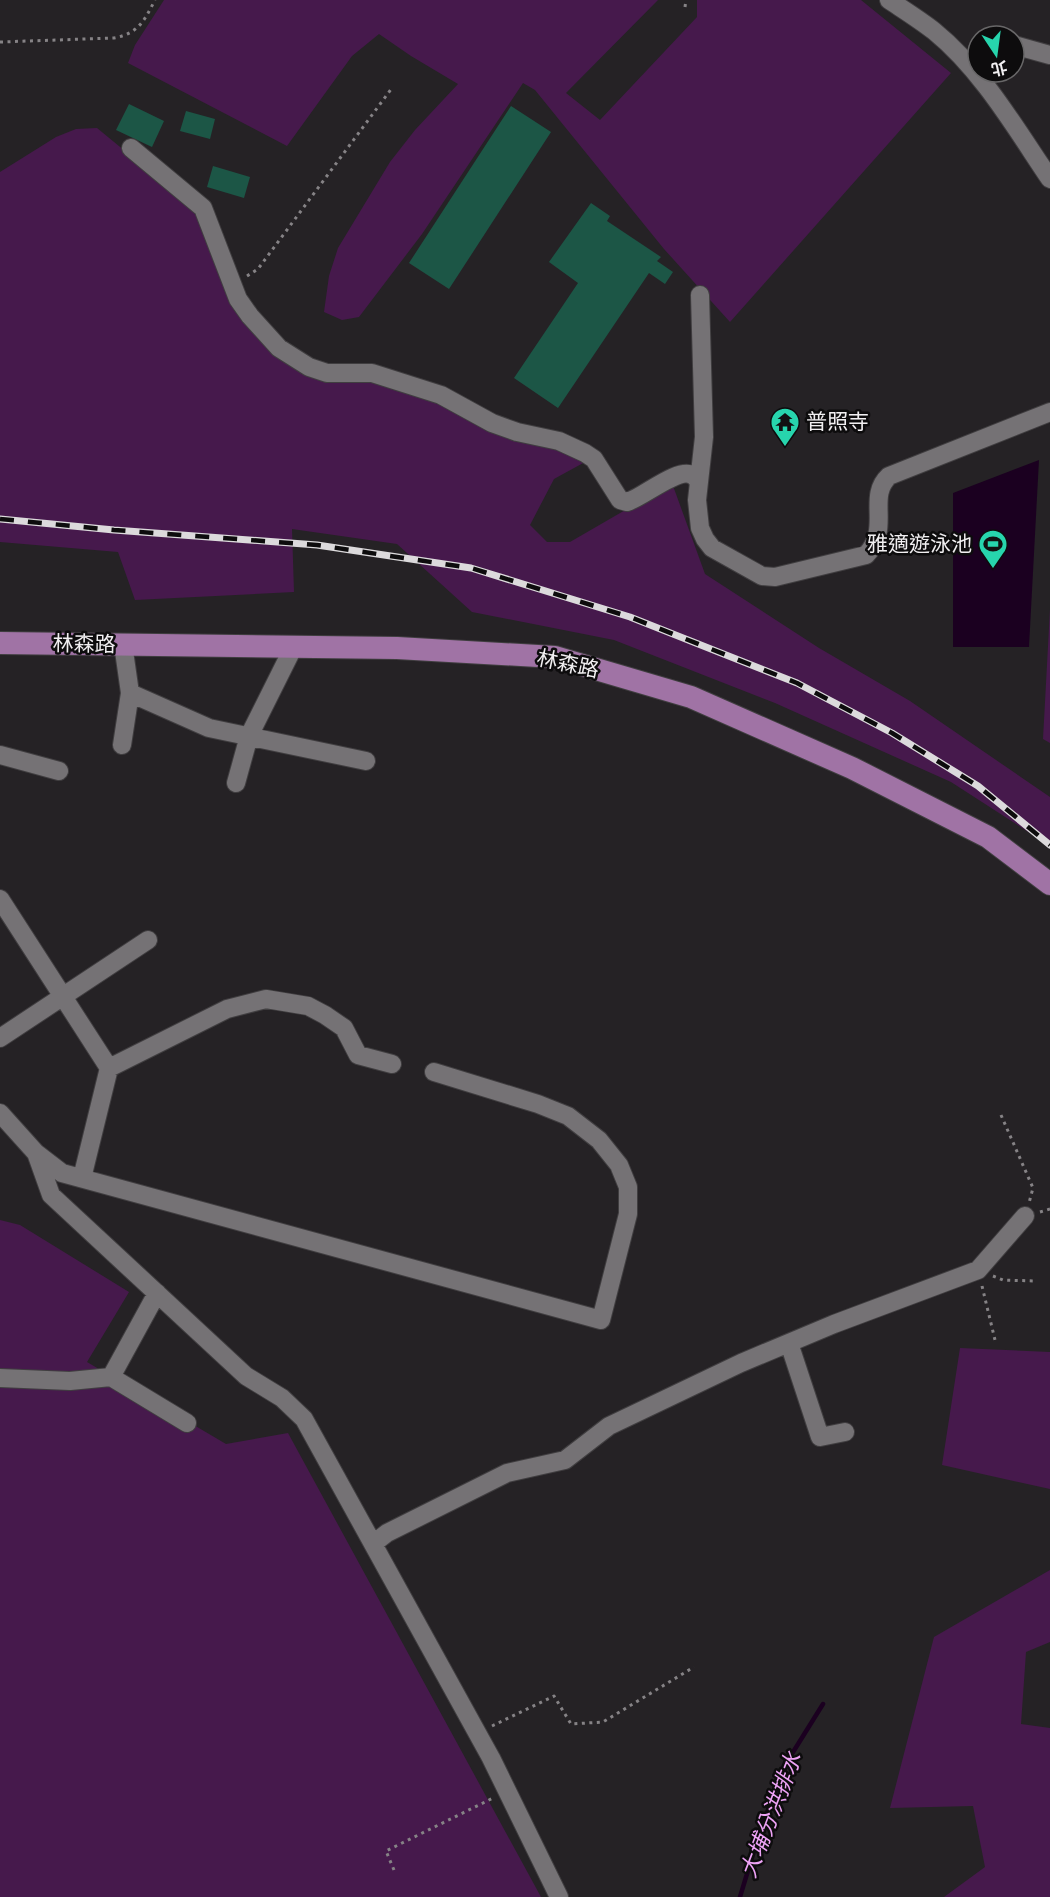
<svg xmlns="http://www.w3.org/2000/svg" width="1050" height="1897" font-family="Bitter,'Noto Sans TC',serif">
	<rect width="100%" height="100%" fill="#252225"/>
	<path fill="#46194c" d="M164,0H658L566,93L600,120L697,17V0H861L951,73L730,322L664,249L535,90L523,83L422,234L359,317L342,320L324,312L329,276L338,248L390,162L415,130L458,84L411,56L379,34L352,56L287,146L128,63L135,45Z
		M97,128L198,211L275,350C378,382 488,413 585,462L554,479L530,525L547,542H570L672,483L705,574L819,648L910,701L1050,797V846L951,782L775,703L614,640L472,612L397,544L292,529L294,592L135,600L118,552L0,542V172L56,137L76,129Z
		M1050,609V743L1043,739Z
		M0,1220L20,1225L129,1292L87,1362L226,1444L288,1433L541,1897H0Z
		M960,1348L1050,1352V1489L942,1465Z
		M1050,1570V1642L1026,1652L1021,1724L1050,1728V1897H944L985,1867L973,1806L890,1808L934,1637Z"/>
	<path fill="#1b0020" d="M1039,460L1029,647H953V493Z"/>
	<g fill="none" stroke-linecap="round" stroke-linejoin="round">
		<path stroke="#1b0020" stroke-width="4.5" d="M740,1897L760,1831L785,1765L823,1704"/>
	</g>
	<path fill="#1c5646" d="M129,104L164,121L152,147L116,130Z
		M511,106L551,132L449,289L409,263Z
		M186,111L215,119L210,139L180,131Z
		M213,166L250,177L244,198L207,187Z
		M591,203L610,216L607,221L661,257L657,261L673,272L665,284L649,273L558,408L514,378L578,283L549,262Z"/>
	<g fill="none" stroke-linecap="round" stroke-linejoin="round">
		<g stroke="#403e40" stroke-width="20">
			<path id="minor" d="M889,0C904,10 920,20 934,31C982,70 1016,129 1050,179
				M1014,45L1050,55
				M131,148L203,208L238,299L250,316L279,348L309,367L327,373H372L441,395L492,423L517,432L559,441L585,453L594,459L620,500L627,502C642,498 678,467 692,475C695,476 696,479 699,481
				M700,295L704,437L697,500L700,528L705,539L712,548L762,576L775,577L866,555C892,528 866,497 889,476L1050,412
				M123,644L130,693L209,728L366,761
				M122,745L130,693
				M0,755L59,771
				M236,783L249,736L294,646
				M0,899L109,1068
				M0,1038L148,940
				M0,1113L36,1153L51,1195L246,1376L282,1398L304,1419L491,1758L559,1897
				M36,1153L62,1173L601,1320L628,1214V1187L619,1165L599,1140L568,1116L538,1104L434,1072
				M82,1178L109,1068L227,1009L266,999L308,1006L325,1015L344,1028L358,1055L392,1064
				M789,1343L820,1437L845,1432
				M111,1377L157,1293
				M0,1378L70,1381L111,1377L187,1423
				M373,1544L387,1533L507,1473L565,1460L609,1426L741,1363L834,1324L978,1270L1025,1216"/>
		</g>
		<g stroke="#403e40" stroke-width="24">
			<path id="major" d="M0,643L397,648L555,657L691,697L852,768L988,837L1050,884"/>
		</g>
		<path stroke="#868386" stroke-width="3" stroke-dasharray="3 4.5" stroke-linecap="butt" d="M685,7L686,0
			M0,42L114,38C139,33 144,21 155,0
			M247,276L258,269L392,88
			M1001,1115L1033,1188L1029,1203
			M1040,1212L1050,1209
			M993,1276L1003,1280L1034,1281
			M982,1286L995,1340
			M492,1726L554,1696L571,1724L603,1722L694,1667
			M394,1870L386,1851L493,1798"/>
		<use href="#minor" stroke="#757275" stroke-width="18"/>
		<use href="#major" stroke="#a073a5" stroke-width="22"/>
		<g stroke="#dcdadc" stroke-width="7">
			<path id="rail" d="M0,519L114,530L317,545L471,568L630,617L797,683L892,733L978,786L1050,845"/>
		</g>
		<use href="#rail" stroke="#0d0c0d" stroke-width="4.5" stroke-dasharray="14" stroke-linecap="butt"/>
	</g>
	<defs>
		<g id="temple-pin" transform="scale(1.5)"><path d="M0 17L-7.5 6A9.5 9.5 0 1 1 7.5 6Z" fill="#27d5ad" stroke="#0d0c0d"/><path d="M0-6L5-2H3V0L6.5 2.5H4V6H1.5V3h-3V6H-4V2.5H-6.5L-3 0V-2H-5Z" fill="#111"/></g>
		<g id="stadium-pin" transform="scale(1.5)"><path d="M0 17L-7.5 6A9.5 9.5 0 1 1 7.5 6Z" fill="#27d5ad" stroke="#0d0c0d"/><path d="M0-5a6.5 5 0 1 0 0 10a6.5 5 0 1 0 0-10ZM-3.5-1.8h7v3.6h-7Z" fill="#111"/></g>
	</defs>
	<g fill-rule="evenodd">
		<use href="#temple-pin" x="785" y="422"/>
		<use href="#stadium-pin" x="993" y="544"/>
	</g>
	<g text-anchor="middle" dominant-baseline="central" stroke-width="5" stroke-linejoin="round" paint-order="stroke">
		<g font-size="21" fill="#f1eff1" stroke="#0d0c0d" text-anchor="start">
			<text x="806" y="422">普照寺</text>
			<text x="972" y="544" text-anchor="end">雅適遊泳池</text>
		</g>
		<g font-size="21" fill="#f1eff1" stroke="#0d0c0d">
			<text transform="translate(84 644) rotate(1)">林森路</text>
			<text transform="translate(568 664) rotate(12)">林森路</text>
		</g>
		<g font-size="22" font-style="italic" fill="#eea3f6" stroke="#0d0c0d">
			<text transform="translate(771 1815) rotate(-69)">大埔分洪排水</text>
		</g>
	</g>
	<g transform="translate(996 54) rotate(167)"><circle r="28" fill="#0d0c0d" stroke="#686768" stroke-width="1.5"/>
	<path d="M0-4.5L10 22L0 15L-10 22Z" fill="#27d5ad"/>
	<text y="-9" font-size="16" font-weight="bold" text-anchor="middle" fill="#f1eff1">北</text>
	</g>
</svg>
